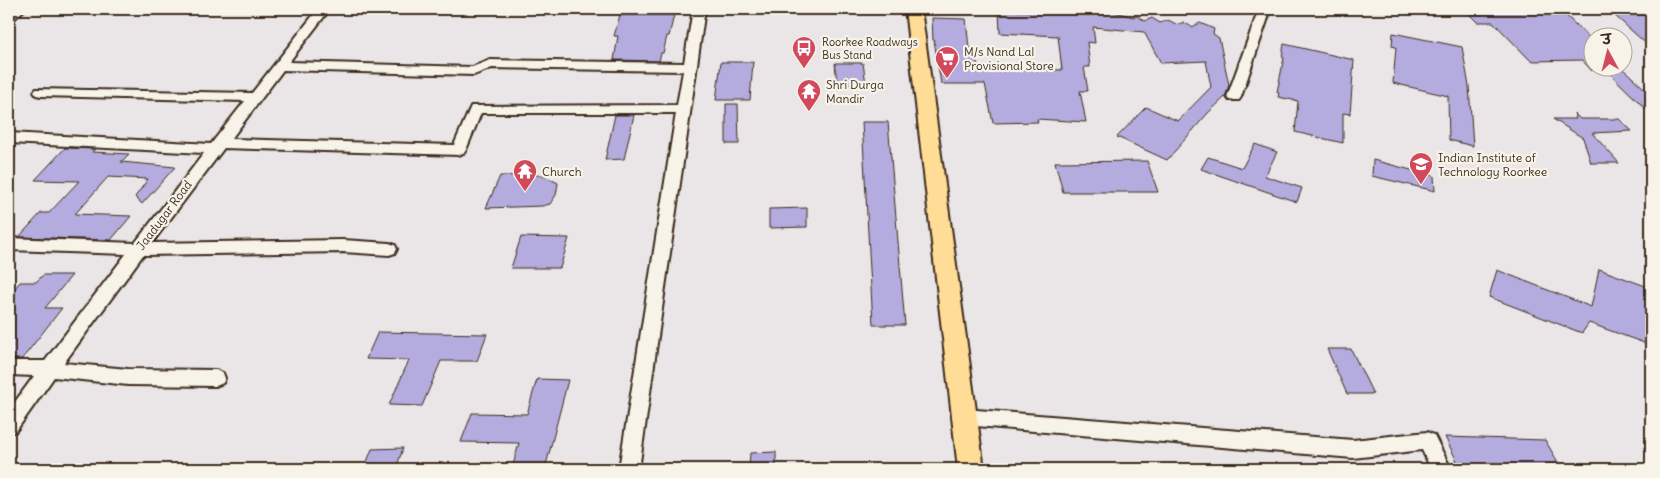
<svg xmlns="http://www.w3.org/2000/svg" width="1660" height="478" font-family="Delius,'Playpen Sans Deva',sans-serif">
	<rect width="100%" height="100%" fill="#eae5e6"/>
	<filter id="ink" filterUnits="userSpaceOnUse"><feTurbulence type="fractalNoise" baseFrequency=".02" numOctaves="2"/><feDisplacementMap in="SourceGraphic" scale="10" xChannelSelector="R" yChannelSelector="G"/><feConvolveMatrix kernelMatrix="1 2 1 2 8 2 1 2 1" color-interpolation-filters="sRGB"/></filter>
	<g filter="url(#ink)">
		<path fill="#b4acde" stroke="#3b2a1e" d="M1044,9H1104L1133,17L1137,16L1145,21L1152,18L1160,23L1168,20L1178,25L1183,22L1192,27L1200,23L1214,29L1213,34L1219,38L1229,85L1225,97L1208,113L1167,160L1117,137L1146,107L1178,121L1211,87L1206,61L1161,63L1144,32L1093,27L1095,43L1087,42L1090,67H1084L1088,91H1080L1086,122L1037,119L1038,122L993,123L985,84H941L934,40H933L932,18L966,19L969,48H974L978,67L1062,70L1058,36L1000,33L999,10L1043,12Z
			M1464,9H1559L1592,40V71L1582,60L1531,61L1493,22H1477Z
			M1613,14L1651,15V48Z
			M620,15H674L669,36H667L663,53H661L659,61L614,60L618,36H614Z
			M1393,33L1462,47L1469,86L1473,146L1449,140L1448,96L1393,83L1396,47L1392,46Z
			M1284,44L1354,60L1350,114L1343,113V143L1295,132L1298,101L1278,97L1279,93L1277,92L1284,58L1282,57Z
			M721,62H753L750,100H716Z
			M835,63H863L866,84L837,85Z
			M1604,68H1622L1645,89H1651V114Z
			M726,104H738L739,144H726Z
			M1574,113L1580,119H1619L1632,131L1592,133L1619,163H1591L1583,138L1553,119H1576Z
			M615,115H634L624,159L605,160Z
			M862,122H888L905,325H873Z
			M1255,144L1277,152L1265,176L1302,188L1297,202L1201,169L1208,157L1242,168Z
			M65,148L95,149L92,152L129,154L121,162L175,167L142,204L135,197L148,179L108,177L75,214L131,216L111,240L19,237L41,213H49L79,181L35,180Z
			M1373,160L1434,176L1435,191L1372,176Z
			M1147,161L1158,192H1063L1055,162Z
			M542,175L558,183L556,195L550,204L542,206L486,208L500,176Z
			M807,208V227L769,228V209Z
			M521,237L569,238L560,268H511Z
			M1599,269L1651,288L1649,327L1651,328V343L1647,342V344L1589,323L1582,333L1489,297L1497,270L1591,307Z
			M43,275H72L45,308H62L22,359H9V295L20,282H36Z
			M378,332L487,334L477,361H441L422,406L389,405L409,360L366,359Z
			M1327,349H1351L1373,394H1347Z
			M537,379L568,380L545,469H512L519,443L461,442L472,413L527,414Z
			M1445,437L1545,440L1562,469H1461Z
			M403,448L396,469H364L372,449Z
			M776,452V467H771V469H749L750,453Z"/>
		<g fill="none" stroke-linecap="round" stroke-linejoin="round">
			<g stroke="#3b2a1e" stroke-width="4">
				<path id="minor" d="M12,9H25L13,20L9,21V11Z
					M318,9H330L289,62L472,67L490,60L684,63L693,9H705L639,469H619L676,113H481L466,150L464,153L459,155L224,148L152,243L343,240L389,243L395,245L397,249L395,253L389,255L343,252L143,255L64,363L128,369L216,370L223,373L225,378L223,383L216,386L128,385L54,377L16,431L9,433V410L34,376L9,375V361H45L126,254L9,250V238L135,243L204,153L9,143V133L211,144L245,101L41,96L36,95L34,92L36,89L252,93ZM492,68L683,71L677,105L471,106L454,145L231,139L283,70L474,75Z
					M1259,9H1271L1241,97L1239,100H1229L1227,97Z
					M964,409L1353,440L1427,432L1434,435L1451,469H1431L1422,450L1353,458L964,425L957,423L954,417L957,411Z"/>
			</g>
			<g stroke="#3b2a1e" stroke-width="4">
				<path id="major" d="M905,9H921L984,469H958Z"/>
			</g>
			<use href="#minor" fill="#f7f3e8" fill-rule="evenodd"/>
			<use href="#major" fill="#ffdd96" fill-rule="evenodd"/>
		</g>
	</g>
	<defs>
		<g id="bus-pin" transform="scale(1.25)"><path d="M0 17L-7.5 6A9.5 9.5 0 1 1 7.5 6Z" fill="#d1495b" stroke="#f7f3e8"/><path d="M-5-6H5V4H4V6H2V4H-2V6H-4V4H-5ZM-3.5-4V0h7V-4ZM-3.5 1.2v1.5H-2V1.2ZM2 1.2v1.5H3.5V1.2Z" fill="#fff"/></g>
		<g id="supermarket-pin" transform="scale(1.25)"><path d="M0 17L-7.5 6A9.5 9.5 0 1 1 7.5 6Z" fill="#d1495b" stroke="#f7f3e8"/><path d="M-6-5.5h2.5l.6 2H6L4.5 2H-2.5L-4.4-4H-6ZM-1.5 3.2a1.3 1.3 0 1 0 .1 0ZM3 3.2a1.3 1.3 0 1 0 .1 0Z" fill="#fff"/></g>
		<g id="temple-pin" transform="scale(1.25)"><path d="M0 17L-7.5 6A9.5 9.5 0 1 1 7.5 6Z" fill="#d1495b" stroke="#f7f3e8"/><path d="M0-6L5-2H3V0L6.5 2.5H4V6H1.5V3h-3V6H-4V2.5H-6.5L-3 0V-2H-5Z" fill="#fff"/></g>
		<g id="university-pin" transform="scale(1.25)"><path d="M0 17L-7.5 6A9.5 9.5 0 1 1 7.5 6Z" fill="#d1495b" stroke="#f7f3e8"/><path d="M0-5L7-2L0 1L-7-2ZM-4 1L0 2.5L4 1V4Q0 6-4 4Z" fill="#fff"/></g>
	</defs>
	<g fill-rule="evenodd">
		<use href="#bus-pin" x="804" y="48"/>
		<use href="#supermarket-pin" x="947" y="58"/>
		<use href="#temple-pin" x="809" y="91"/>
		<use href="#university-pin" x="1421" y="164"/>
		<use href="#temple-pin" x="525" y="171"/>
	</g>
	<g text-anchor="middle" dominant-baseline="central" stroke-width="4.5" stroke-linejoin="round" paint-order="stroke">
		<g font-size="11" fill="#3b2a1e" stroke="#f7f3e8" text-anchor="start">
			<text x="822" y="42">Roorkee Roadways<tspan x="822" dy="13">Bus Stand</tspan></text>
		</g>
		<g font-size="12" fill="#3b2a1e" stroke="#f7f3e8" text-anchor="start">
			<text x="964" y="51">M/s Nand Lal<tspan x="964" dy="14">Provisional Store</tspan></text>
			<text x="826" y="84">Shri Durga<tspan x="826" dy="14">Mandir</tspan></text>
			<text x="1438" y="157">Indian Institute of<tspan x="1438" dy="14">Technology Roorkee</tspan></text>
			<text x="542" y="171">Church</text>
		</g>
		<g font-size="12" fill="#3b2a1e" stroke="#f7f3e8">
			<text transform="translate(164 215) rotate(-53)">Jaadugar Road</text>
		</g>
	</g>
	<rect width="1660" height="478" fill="none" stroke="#f7f3e8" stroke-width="30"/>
	<rect x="15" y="15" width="1630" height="448" fill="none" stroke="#3b2a1e" stroke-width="2" filter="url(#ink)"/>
	<g transform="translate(1608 52) rotate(353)"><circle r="24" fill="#f7f3e8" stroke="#aca397"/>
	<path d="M0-4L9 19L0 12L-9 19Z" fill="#d1495b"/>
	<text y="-8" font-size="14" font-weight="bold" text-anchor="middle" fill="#3b2a1e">उ</text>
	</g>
</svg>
